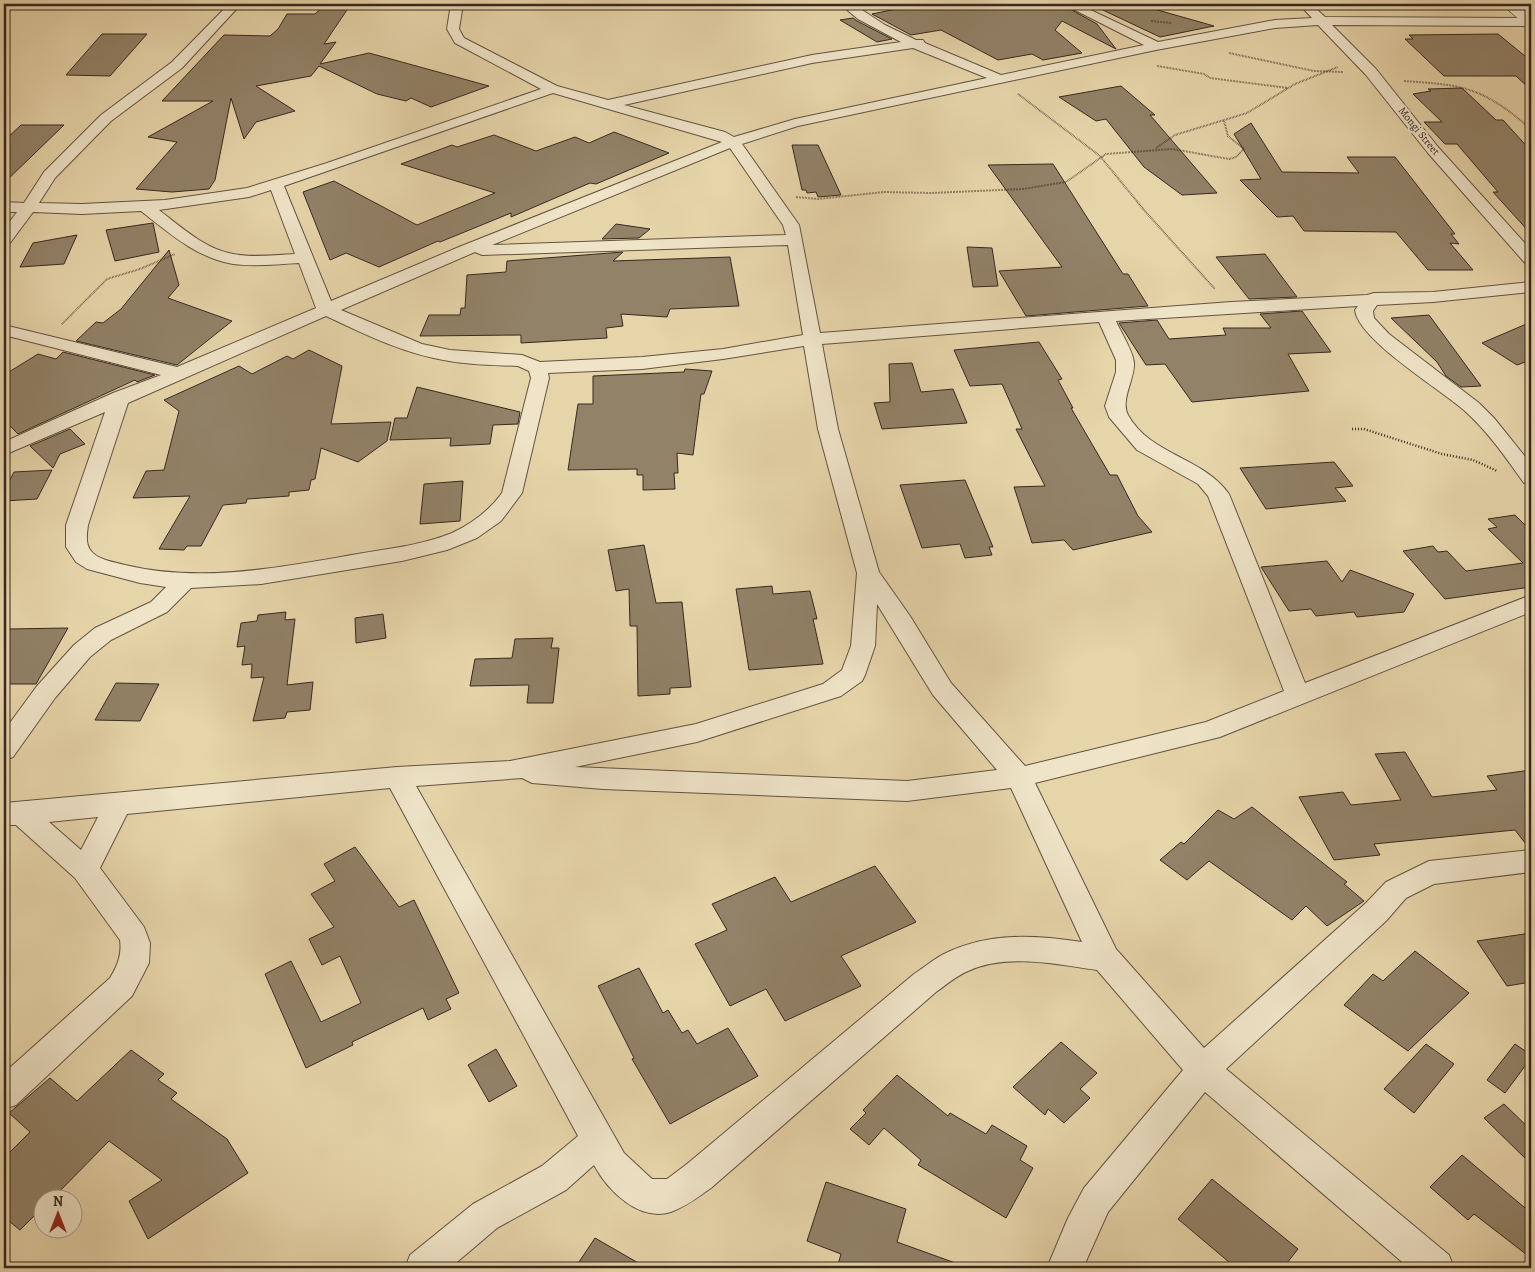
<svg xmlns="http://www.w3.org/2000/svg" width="1535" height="1272" font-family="Alegreya,serif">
	<rect width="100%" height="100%" fill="#e7d5aa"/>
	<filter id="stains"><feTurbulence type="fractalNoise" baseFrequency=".004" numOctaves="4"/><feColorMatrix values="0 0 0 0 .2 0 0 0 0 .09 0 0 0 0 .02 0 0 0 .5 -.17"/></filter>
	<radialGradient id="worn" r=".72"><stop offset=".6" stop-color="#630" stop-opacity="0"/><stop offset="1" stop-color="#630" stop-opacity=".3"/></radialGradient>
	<path fill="#928268" stroke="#362821" d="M326,4H351L324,44L336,42L320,64L369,53L489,86L431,107L411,98L406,101L377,94L319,66L311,76L256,86L295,111L256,122L244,139L231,98L215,180L209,189L172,192L136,189L177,142L148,137L213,101H162L224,35L270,36L278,29L287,14H315Z
		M921,4H1061L1097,24L1116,49L1062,21L1055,30L1082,53L1043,60L1032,54L998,60L941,30L911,35L872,14Z
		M1090,4H1155L1154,9L1214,26L1160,37Z
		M853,18L857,21L892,39L877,42L840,20Z
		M102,34H147L110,76L66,75Z
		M1498,34L1531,61V90L1516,76H1444L1405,39H1413L1409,35Z
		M1121,86L1155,115H1150L1217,193L1182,195L1144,167L1106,119L1096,121L1059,97Z
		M1462,88L1496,120H1503L1531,151V234L1493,192H1498L1457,144H1445L1424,122H1442L1413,94L1431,91L1428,89Z
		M1251,123L1282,172L1359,173L1347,157H1395L1455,234H1451L1459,244L1450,243L1473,270H1428L1396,232L1304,231L1293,216L1277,217L1240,180L1261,179L1234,134Z
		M21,125H64L4,183V141Z
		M614,132L669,153L596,184L590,183L511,217V213L440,242L438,241L379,267L346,253L330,260L303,192L334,181L417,225L495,193L401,164L452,145L457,147L494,135L536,151L575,137L589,143Z
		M792,145H818L841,195L818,197L816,192L807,193L806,190H802Z
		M1053,164L1123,274H1128L1148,306L1026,316L999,271L1062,267L988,165Z
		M153,223L159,252L115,261L106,230Z
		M616,224L650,229L639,238L602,239Z
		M77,235L64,264L20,267L33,243Z
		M967,247L992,248L998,286L973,287Z
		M169,250L179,285L168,298L232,321L177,365L76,341L96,322L103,323L121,309Z
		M623,252L613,261L730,257L739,306L670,309L667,317L621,314L623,326L606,328L607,338L521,343V335L420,336L429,315H460L461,308H465L467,275L506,272L507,261Z
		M1265,254L1279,273L1297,297L1249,299L1216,257Z
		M1302,311L1331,352L1288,354L1309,391L1192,402L1165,364L1146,365L1119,323L1157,320L1169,339L1226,335L1223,328H1271L1260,314Z
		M1429,315L1481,386L1461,387L1446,376L1437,362L1391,318Z
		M1531,322V360L1517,365L1482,343Z
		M1039,342L1062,379L1058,380L1073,408H1071L1110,475H1117L1138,516L1152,532L1073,550L1064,540L1032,543L1014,487L1045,486L1016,429H1022L1002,384L970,386L954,350Z
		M309,350L342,366L331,424L391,422L387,441L358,462L321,448L315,479L311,480L309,490L289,492V496L247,499L246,503L223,505L201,546H187L184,550L159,549L190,496L133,498L146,471L164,470L179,411L164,400L239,366L252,374L287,356L293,359Z
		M63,352L155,375L137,382L135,380L18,434L4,420V375L38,354L56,359Z
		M912,363L921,392L953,389L967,423L882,429L874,403L890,402L889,364Z
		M685,369L712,371L704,394H701L693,455L677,453L678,473H674L675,489L643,490V475H637V469L568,470L578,404H593V376L684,372Z
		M417,387L520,412L518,424L493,425L490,444L450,446L451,438L390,440L395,418H407Z
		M70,429L85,444L60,454L53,468L30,446Z
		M1334,462L1353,486L1335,488L1346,501L1266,509L1240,468Z
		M52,470L37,499L4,501V491L14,472Z
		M965,480L993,547H989L992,555L965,558L960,544L922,548L900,485Z
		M463,481L460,521L420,524L424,484Z
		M1515,515L1531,531V587L1445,599L1403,551L1433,546L1438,552L1447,551L1466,571L1523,563L1488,529L1497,527L1488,519Z
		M644,545L656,603L682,602L691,687L670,688V694L638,696L637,626H630L629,589L616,591L608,550Z
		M1327,561L1342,582L1350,570L1414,594L1404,612L1357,617L1354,612L1316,616L1311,609L1289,611L1261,567Z
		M772,586L773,594L810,591L817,619H813L823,664L749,670L736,589Z
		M286,612L285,620L295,619L287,685L313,682L310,710L287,712L285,718L253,721L264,677L251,678L252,664L242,665L245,646L237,647L241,623L257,621L258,615Z
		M383,614L386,638L356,643L355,618Z
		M68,628L36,684H4V638L9,629Z
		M553,638L551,648H559L553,703H527L529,685L470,686L475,659L512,658L515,639Z
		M116,683L159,684L140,721L95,720Z
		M1405,752L1432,797L1497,790L1487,776L1531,770V848H1529L1515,830L1374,844L1380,855L1334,860L1299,797L1343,792L1351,805L1401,800L1375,754Z
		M1252,807L1347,882L1344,884L1364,901L1327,926L1306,906L1292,920L1209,861L1187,880L1160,860L1181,842L1184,844L1218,810L1234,819Z
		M355,847L399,907L414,900L459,993L446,999L451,1009L428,1020L423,1008L352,1042L353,1045L306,1068L265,974L291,961L321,1022L361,1003L340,956L322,965L309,939L334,927L311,894L335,881L324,864Z
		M875,866L916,922L841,956L861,986L785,1021L766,989L730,1006L695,944L727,930L712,904L775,877L791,902Z
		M1531,933V982L1507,986L1477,941Z
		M1415,951L1469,993L1408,1051L1344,1005L1373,974L1383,981Z
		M639,968L663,1013L668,1010L682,1033L688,1030L697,1044L728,1028L758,1076L670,1124L632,1059L634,1058L598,986Z
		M1061,1042L1097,1073L1080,1089L1090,1098L1064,1123L1048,1109L1045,1115L1013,1087Z
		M1426,1044L1454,1064L1414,1113L1384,1089Z
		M1515,1044L1531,1055V1058L1505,1093L1487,1080Z
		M496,1049L517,1086L489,1102L468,1065Z
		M131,1050L164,1074L158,1080L177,1093L171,1099L227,1139L248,1173L148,1239L129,1201L162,1180L109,1141L51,1200H42V1208L20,1230L4,1217V1158L30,1132L9,1113L50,1078L77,1101Z
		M897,1075L948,1116L950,1113L986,1134L992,1125L1027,1146L1020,1160L1033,1168L1006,1218L918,1165L921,1160L884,1128L869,1145L850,1129L866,1113L863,1110Z
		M1504,1104L1531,1130V1164L1484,1118Z
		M1462,1155L1531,1213V1258L1474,1214L1468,1220L1430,1187Z
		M1212,1179L1298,1249L1283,1268H1236L1178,1219Z
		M826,1182L906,1209L897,1242L961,1265V1268H837L841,1254L807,1241Z
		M595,1238L647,1268H575Z"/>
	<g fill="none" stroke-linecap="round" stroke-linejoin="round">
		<g stroke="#625343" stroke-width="2">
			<path id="street" d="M229,4H241L182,68L111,121L55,178L39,203L82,204L165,200L247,188L327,163L541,89L455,43L447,29L451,4H463L459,29L464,38L557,86L608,100L812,55L901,42L858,19L840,4H853L885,25L916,40H923L925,43L1001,75L1144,45L1063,4H1078L1158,42L1275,20L1312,18L1299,4H1311L1325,17L1531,18V26L1332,25L1376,69L1438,147L1531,250V265L1525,263L1428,153L1366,75L1318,25L1275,28L1156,50L798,126L742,144L799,225L820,333L1231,302L1367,295L1374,293L1433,292L1531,282V292L1433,302L1377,305L1373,311L1374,318L1389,334L1479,403L1494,418L1531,464V485L1524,483C1506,458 1489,433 1466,412C1442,390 1358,340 1355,310L1358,306L1116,321C1121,333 1133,350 1134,363C1135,379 1120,400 1128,415C1150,455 1203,457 1229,494L1305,683L1531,595V612L1220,737L1035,783L1116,949L1204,1048L1366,903L1386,882L1429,861L1531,850V872L1434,884L1406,898L1386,921L1226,1069L1449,1255L1454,1268H1409L1205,1092L1108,1212L1083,1268H1047L1068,1218L1084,1188L1183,1070L1097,970C1056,964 1006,953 968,971C956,976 946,985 936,992L711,1188C698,1197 687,1206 671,1212C639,1222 608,1191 594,1165L566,1190L497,1228L450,1268H405L410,1255L473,1204L542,1166L578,1136L390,788L127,814L100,868L144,927L150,943L149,963L132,996L16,1105L4,1109V1073L110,978C118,965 122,954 120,940L75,878L16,825H4V803L397,767L510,761L696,724L823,684L842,670L851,646L857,573L818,429L804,346L723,359L642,369L548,373L549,378L522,493L501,521L477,538L447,550L402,561L261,584L191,588L167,612L111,640L90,657L55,698L13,757L4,760V731L37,686L74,645L95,628L151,602L166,587L140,583L87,569L76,562L66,547V525L105,412L4,455V442L113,393L161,375L4,335V325L177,367L316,308L299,263C278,264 255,267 233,264C197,258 169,233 141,211L82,214L33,212L10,243L4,245V229L17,212H4V202L24,203L44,172L101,115L172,62ZM913,48L987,78L795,119L734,137L725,132L624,105L812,63ZM553,93L722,142L459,247L331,301L284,186ZM730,148L783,225L786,235L492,245ZM271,190L295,254C275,255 253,258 233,254C205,249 181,227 159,210L249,197ZM788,245L803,335L723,349L642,357L540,362L522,355L450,350L422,344L341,310L475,252L482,255ZM326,316C366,335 405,354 449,361C471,365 496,365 518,366L529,371L531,378L502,493C489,511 471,524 452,533C420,546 385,549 352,555C277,568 200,583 125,565C114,562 98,560 91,551C85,544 87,533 88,525L128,403ZM1099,322L1116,360V372L1105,406L1109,417L1137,450L1198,484L1208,496L1284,691L1206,722L1025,766L951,683L910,616L879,572L838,429L822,344ZM877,604L933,695L997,770L907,781L575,767L697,742L841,696L862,681L865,675L875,646ZM522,778L532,783L603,789L907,801L1011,788L1082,942C1036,935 990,932 946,953C935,958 925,967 914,974L687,1164L667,1179H652L624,1153L416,786ZM98,817L81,850L49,822Z"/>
		</g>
		<g stroke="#362821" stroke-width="1">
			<path id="secondary" d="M1502,4H1517L1531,16V27L1526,26Z"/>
		</g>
		<path stroke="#362821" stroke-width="2" stroke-dasharray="0.5 1" stroke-linecap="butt" d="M1151,21L1172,23
			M1229,53L1314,71L1343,72
			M1157,66L1204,74L1210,78L1288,88
			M1404,81C1466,85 1483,88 1531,129
			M1018,94L1100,156L1144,210L1215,289
			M1156,148L1175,135L1247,113L1295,84L1338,67
			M796,197L818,199L884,192L931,193L1023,189L1066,182L1106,154L1172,149L1229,159L1236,157L1244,149L1228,136L1224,121
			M62,324L107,279L140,269L175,254"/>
		<path stroke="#362821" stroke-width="2.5" stroke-dasharray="1 2" stroke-linecap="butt" d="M1352,429H1364L1442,454L1473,460L1497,471"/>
		<use href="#street" fill="#efe4c8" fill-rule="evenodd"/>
		<use href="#secondary" fill="#efe4c8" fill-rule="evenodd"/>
	</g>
	<g text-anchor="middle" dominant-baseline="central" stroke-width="4" stroke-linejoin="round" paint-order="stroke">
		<g font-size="11" fill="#362821" stroke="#efe4c8">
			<text transform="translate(1419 131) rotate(51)">Mongi Street</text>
		</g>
	</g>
	<rect width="1535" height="1272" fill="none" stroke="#e7d5aa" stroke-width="20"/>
	<rect x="5" y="5" width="1525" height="1262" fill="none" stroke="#362821" stroke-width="2.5"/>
	<rect x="10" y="10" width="1515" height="1252" fill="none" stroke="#362821"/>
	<g transform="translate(58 1214)"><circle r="24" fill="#efe4c8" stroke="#a59985"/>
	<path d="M0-4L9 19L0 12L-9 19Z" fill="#8f2418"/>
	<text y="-8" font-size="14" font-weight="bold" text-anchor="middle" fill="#362821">N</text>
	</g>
	<rect width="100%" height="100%" filter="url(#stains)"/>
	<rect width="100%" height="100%" fill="url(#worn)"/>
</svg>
